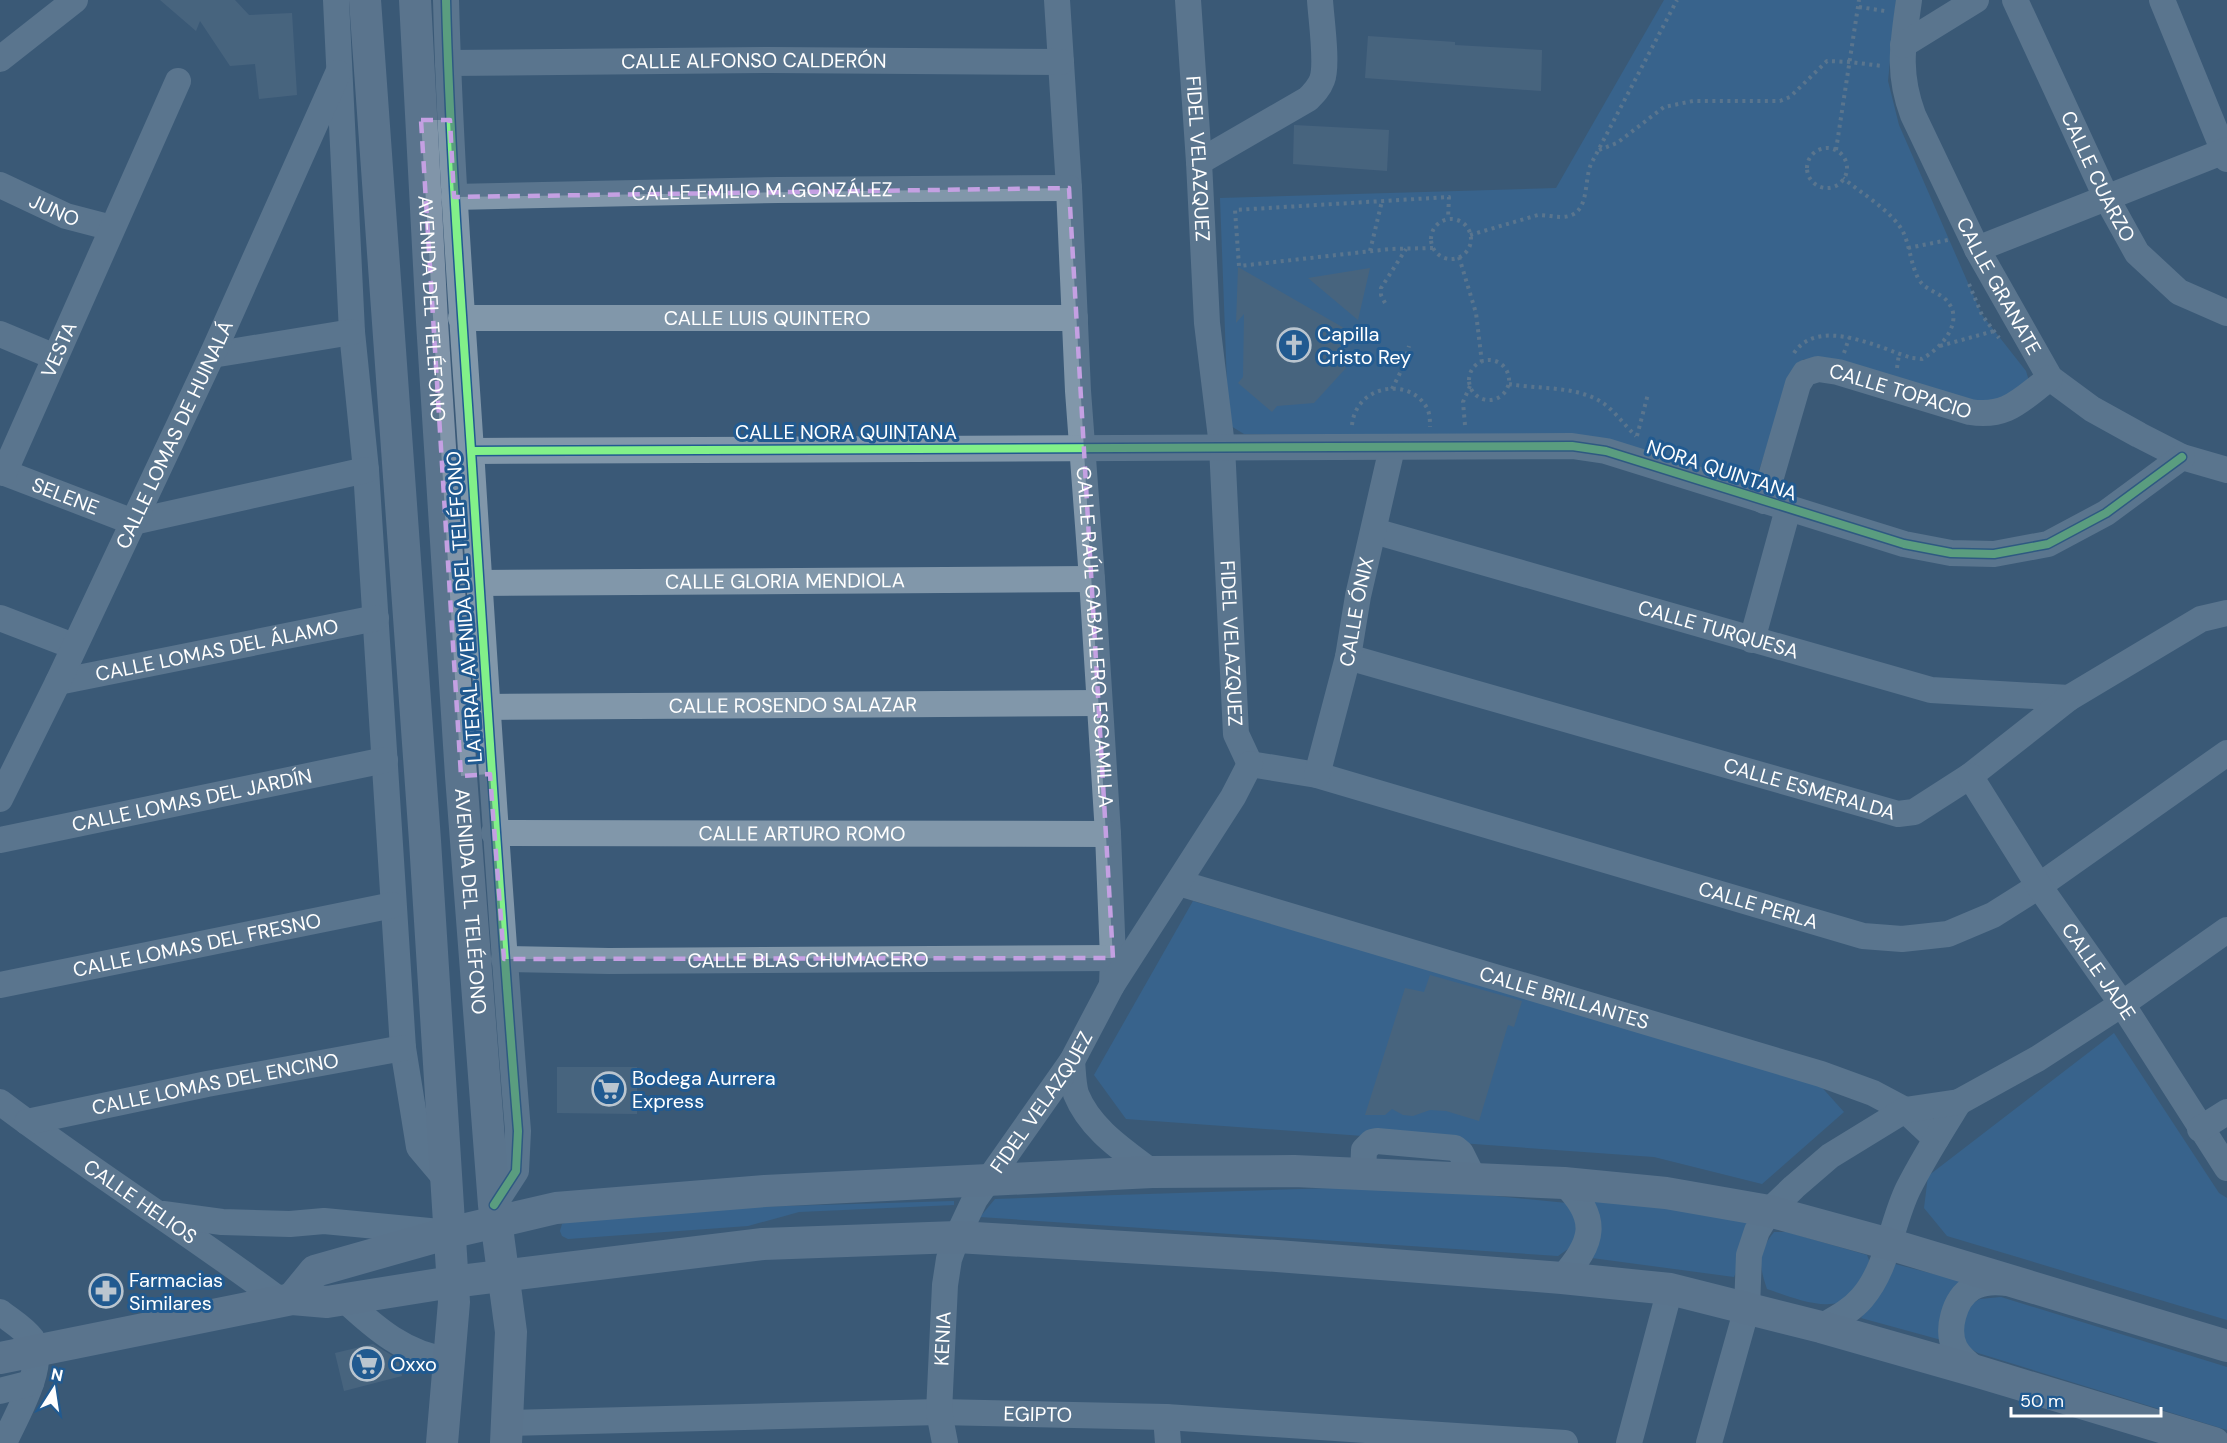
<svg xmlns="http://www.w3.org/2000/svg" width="2227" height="1443" font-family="'DM Sans',sans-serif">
	<rect width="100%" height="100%" fill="#3a5977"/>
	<path fill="#3570a6" d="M1664,0H1896L1888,81L1899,125L1982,315L2026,371L2029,381L1987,409L1809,359H1804L1794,367L1757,476L1749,481H1738L1557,438L1244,434L1231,426L1228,411L1220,198L1556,188Z
		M1193,901L1817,1082L1844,1112L1762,1184L1654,1157L1126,1119L1094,1075Z
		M2114,1033L2219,1193L2227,1198V1320L1947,1236L1924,1208L1928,1176Z
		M1394,1186L1567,1203L1577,1214L1575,1244L1558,1256L980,1217L995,1199Z
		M1593,1200L1672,1205L1750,1221L1738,1268L1734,1277L1592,1258L1598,1246Z
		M954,1201V1205L799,1212L748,1226L568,1239L562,1236L560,1231L562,1224L569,1222L752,1207Z
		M1774,1232H1787L1867,1255L1870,1263C1864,1273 1859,1289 1850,1296C1831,1315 1789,1296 1767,1289C1759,1265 1757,1253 1774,1232Z
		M1895,1264L1965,1282L1945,1341L1861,1318L1877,1296Z
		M2001,1297L2227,1367V1430L1978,1353C1955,1341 1962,1329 1966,1307L1980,1299Z"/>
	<path fill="#587188" d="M160,0H235L249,15L292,13L297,95L259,99L255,64L230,66L200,21L196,31Z
		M1368,36L1455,42V45L1542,50L1541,91L1365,78Z
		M1294,125L1389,130L1387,171L1293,164Z
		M1238,267L1344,328L1346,368L1314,403L1277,406L1272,412L1238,383L1243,377L1244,314L1236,323Z
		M1370,268L1358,320L1308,278Z
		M1430,975L1522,1001L1514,1027L1508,1025L1479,1121L1446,1111L1430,1110L1413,1116L1403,1115L1392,1109L1385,1115H1365L1405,988L1424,992Z
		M557,1067H637V1114L557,1113Z
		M373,1344L398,1359L402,1376L344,1391L335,1353Z"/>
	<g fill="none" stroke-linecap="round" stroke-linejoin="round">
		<path stroke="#8197aa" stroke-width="4" stroke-dasharray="3 4.5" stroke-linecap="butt" d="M1859,7L1885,11
			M1807 168a20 20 0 1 1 40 0a20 20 0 1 1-40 0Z
			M1599,150L1617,143L1664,107L1693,101H1780L1790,97L1827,61L1850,62L1882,66
			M1836,150L1859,0
			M1431 239a20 20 0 1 1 40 0a20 20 0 1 1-40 0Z
			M1470,235L1538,215C1546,215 1554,217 1562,217C1591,216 1583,183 1591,164L1677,0
			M1433,248L1390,249L1239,266L1235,210L1449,197L1448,219
			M1908,248L1948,240
			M1370,251L1382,201
			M1459,257L1476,313L1482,363
			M1969,284L1982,315L1999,338
			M1385,303L1381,295V288L1406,249
			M1940,346L1994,331
			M1794,353C1819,316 1879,348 1912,358L1922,359C1943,347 1968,318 1943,297C1934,291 1923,288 1918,278C1911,264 1910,248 1904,234C1895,213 1861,193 1843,178
			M1844,353L1849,338
			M1469 380a20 20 0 1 1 40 0a20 20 0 1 1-40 0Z
			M1897,368L1899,354
			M1509,384C1537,389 1572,386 1598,400C1613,408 1623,424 1636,436
			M1392,389L1403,367L1409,346
			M1352,425C1356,385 1409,376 1427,408C1430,414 1430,421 1430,427
			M1465,425L1463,402L1470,386
			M1637,436L1648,394"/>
		<g stroke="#8197aa" stroke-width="26">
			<path d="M336,0L352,332L366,470L403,1048L419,1147L446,1179"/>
			<path d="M446,0C450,156 462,311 472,466C486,688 500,910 518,1131L516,1171L494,1205"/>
			<path id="s1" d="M1057,0L1069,188L1078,391L1092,579L1108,834L1113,958L1112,985"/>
			<path id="s2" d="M1188,0L1199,162L1207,323L1222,446L1236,734L1250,764"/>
			<path id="s3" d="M1909,0C1903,44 1897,72 1913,115L1977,249L2050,378L2092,409L2139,435L2182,457L2227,470"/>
			<path id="s4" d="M2015,0L2106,197L2137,253L2179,292L2227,313"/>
			<path d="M2162,0L2227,159"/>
			<path d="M1903,45L1976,0"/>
			<path d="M0,59L75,0"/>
			<path id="s5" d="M448,63L770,60L1061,62"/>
			<path d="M1199,162L1308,99C1314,93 1319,88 1322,80C1328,65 1321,18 1320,0"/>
			<path id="s6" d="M0,185L66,216L112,228"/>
			<path id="s7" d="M454,197L778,190L1069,188"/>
			<path d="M1977,249L2227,150"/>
			<path id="s8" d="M461,318H1075"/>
			<path d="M0,334L55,357"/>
			<path d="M212,355L352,332"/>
			<path d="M471,451L1572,446L1606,451L1904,544L1951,553L1994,554L2048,544L2106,513L2182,457"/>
			<path id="s9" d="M0,471L133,522L366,470"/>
			<path id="s10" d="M4,473L178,81"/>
			<path id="s11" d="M1764,501L1798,384L1805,373L1818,369L1838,372L1970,412C2008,418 2021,399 2050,378"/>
			<path id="s12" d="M1374,531L1931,690L2069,698"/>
			<path id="s13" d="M479,583L1092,579"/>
			<path d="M0,618L73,646"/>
			<path d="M1752,640L1788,509"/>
			<path id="s14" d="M1348,657L1898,814L1914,812L1970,776L2069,698L2201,619L2227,613"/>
			<path id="s15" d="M58,682L376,618"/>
			<path id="s16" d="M487,707L1099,703"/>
			<path id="s17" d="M1250,764L1317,775L1863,936L1902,939L1948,934L1993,915L2039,886L2227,753"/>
			<path id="s18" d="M1317,775L1348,657L1358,596L1392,448"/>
			<path id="s19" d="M1970,776L2039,886L2122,1004L2227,1168"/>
			<path id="s20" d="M0,799L58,682L212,355L338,73"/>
			<path id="s21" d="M494,833L1108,834"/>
			<path id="s22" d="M0,840L385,760"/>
			<path id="s23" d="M1179,883L1821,1074L1873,1093L1905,1110L1936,1139"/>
			<path id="s24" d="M504,959L609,961L1113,958"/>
			<path id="s25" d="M0,985L393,905"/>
			<path d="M1072,1061C1073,1071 1073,1084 1076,1094C1090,1129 1123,1150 1152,1172"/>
			<path id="s26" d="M0,1102C91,1171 189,1232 281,1301"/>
			<path id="s27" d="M27,1122L207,1084L403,1048"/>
			<path d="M2200,1129L2227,1112"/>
			<path d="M1363,1174L1364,1150L1372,1142L1377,1141L1455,1148L1461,1153L1474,1179"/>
			<path d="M163,1214L222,1222L290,1224L324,1221L440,1232"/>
			<path d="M1562,1278C1594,1242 1600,1219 1564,1183"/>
			<path d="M345,1300C375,1328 406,1355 449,1360"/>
			<path d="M0,1312C10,1320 24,1328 32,1339C48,1364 15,1418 4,1443"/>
			<path d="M1821,1327C1835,1319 1851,1311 1862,1298C1888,1268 1891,1224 1908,1189C1923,1159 1941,1131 1959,1102"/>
			<path d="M1979,1372C1970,1365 1960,1358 1955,1348C1946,1330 1954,1299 1972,1288C1983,1281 1997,1282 2009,1283"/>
			<path d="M0,1391L31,1383"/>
			<path d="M1166,1417L1168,1443"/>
			<path id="s28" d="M508,1423L939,1412L1166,1417L1565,1443"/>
			<path id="s29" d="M945,1443L939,1412L945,1285L949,1259L957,1237L975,1199L1072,1061L1112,985L1233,797L1250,764"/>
			<path d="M1629,1443L1670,1289"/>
			<path d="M1709,1443L1747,1308L1749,1255L1757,1231L1769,1211L1794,1187L1830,1156L1905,1110L1959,1102L2037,1059L2122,1004L2227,930"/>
		</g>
		<g stroke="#8195a9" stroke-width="32">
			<path d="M365,0L425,841L454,1302L442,1443"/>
			<path id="s30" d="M415,0L432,322L461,776L494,1205L511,1332L506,1443"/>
			<path d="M292,1299L315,1271L449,1233L556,1208L765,1191L1152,1172L1294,1171L1564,1183L1666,1193L1769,1211L1889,1244L2227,1346"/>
			<path d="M0,1358L292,1299L327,1302L452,1282L763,1244L957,1237L1277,1256L1562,1278L1670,1289L1821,1327L1979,1372L2214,1443"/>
		</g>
		<g stroke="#215a90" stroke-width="11">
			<path id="cycleway" d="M446,0C450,156 462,311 472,466C486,688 500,910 518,1131L516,1171L494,1205
				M471,451L1572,446L1606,451L1904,544L1951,553L1994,554L2048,544L2106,513L2182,457"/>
		</g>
		<use href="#cycleway" stroke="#82f089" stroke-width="8"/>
	</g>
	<path d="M0 0H2227V1443H0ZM421,120H450L454,197L1069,188L1113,958L504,959L490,774L461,776Z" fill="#3a5977" fill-opacity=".55" fill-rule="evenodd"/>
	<path fill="none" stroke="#c4a0e2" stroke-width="4.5" stroke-dasharray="12 8" stroke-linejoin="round" d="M421,120H450L454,197L1069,188L1113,958L504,959L490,774L461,776Z"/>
	<defs>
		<g id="church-ring" transform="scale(1.725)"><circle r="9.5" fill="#215a90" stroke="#bac5cf" stroke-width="1.5"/><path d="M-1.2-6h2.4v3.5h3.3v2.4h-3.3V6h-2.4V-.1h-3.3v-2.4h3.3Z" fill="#bac5cf"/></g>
		<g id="supermarket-ring" transform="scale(1.725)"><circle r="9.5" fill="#215a90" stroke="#bac5cf" stroke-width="1.5"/><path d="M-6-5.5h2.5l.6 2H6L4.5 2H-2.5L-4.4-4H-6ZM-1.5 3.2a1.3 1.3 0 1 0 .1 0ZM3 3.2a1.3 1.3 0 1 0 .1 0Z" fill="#bac5cf"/></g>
		<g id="pharmacy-ring" transform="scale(1.725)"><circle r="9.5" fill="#215a90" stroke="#bac5cf" stroke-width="1.5"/><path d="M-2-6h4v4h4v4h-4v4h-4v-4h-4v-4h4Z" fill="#bac5cf"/></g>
	</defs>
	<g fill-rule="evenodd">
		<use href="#church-ring" x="1294" y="345"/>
		<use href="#supermarket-ring" x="609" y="1089"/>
		<use href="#pharmacy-ring" x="106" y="1291"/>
		<use href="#supermarket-ring" x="367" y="1364"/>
	</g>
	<g text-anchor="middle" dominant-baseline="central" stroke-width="6" stroke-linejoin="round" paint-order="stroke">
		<g font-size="20" fill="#fff" stroke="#215a90">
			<text stroke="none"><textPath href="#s5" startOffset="306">CALLE ALFONSO CALDERÓN</textPath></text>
			<text stroke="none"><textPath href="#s2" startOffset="159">FIDEL VELAZQUEZ</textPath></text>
			<text stroke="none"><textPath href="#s4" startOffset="195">CALLE CUARZO</textPath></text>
			<text stroke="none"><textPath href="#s7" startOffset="308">CALLE EMILIO M. GONZÁLEZ</textPath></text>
			<text stroke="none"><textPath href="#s6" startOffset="60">JUNO</textPath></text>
			<text stroke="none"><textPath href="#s3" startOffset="308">CALLE GRANATE</textPath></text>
			<text stroke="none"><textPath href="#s30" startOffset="309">AVENIDA DEL TELÉFONO</textPath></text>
			<text stroke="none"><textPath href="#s8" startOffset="306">CALLE LUIS QUINTERO</textPath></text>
			<text stroke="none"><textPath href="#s10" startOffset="135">VESTA</textPath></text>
			<text stroke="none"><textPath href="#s11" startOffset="234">CALLE TOPACIO</textPath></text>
			<text x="846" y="432">CALLE NORA QUINTANA</text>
			<text stroke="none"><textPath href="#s20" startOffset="404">CALLE LOMAS DE HUINALÁ</textPath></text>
			<text transform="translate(1722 470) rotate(18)">NORA QUINTANA</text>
			<text stroke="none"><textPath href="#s9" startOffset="70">SELENE</textPath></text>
			<text stroke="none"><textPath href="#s13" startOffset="306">CALLE GLORIA MENDIOLA</textPath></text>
			<text transform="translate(464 607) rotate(-94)">LATERAL AVENIDA DEL TELÉFONO</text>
			<text stroke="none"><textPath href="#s18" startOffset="168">CALLE ÓNIX</textPath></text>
			<text stroke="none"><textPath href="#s12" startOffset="358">CALLE TURQUESA</textPath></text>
			<text stroke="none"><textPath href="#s1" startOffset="638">CALLE RAÚL CABALLERO ESCAMILLA</textPath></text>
			<text stroke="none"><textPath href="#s2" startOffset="645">FIDEL VELAZQUEZ</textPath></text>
			<text stroke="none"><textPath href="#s15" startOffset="162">CALLE LOMAS DEL ÁLAMO</textPath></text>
			<text stroke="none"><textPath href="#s16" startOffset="306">CALLE ROSENDO SALAZAR</textPath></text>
			<text stroke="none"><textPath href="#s14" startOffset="480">CALLE ESMERALDA</textPath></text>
			<text stroke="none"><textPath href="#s22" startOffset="196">CALLE LOMAS DEL JARDÍN</textPath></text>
			<text stroke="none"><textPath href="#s21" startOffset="308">CALLE ARTURO ROMO</textPath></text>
			<text stroke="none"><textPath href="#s30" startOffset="903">AVENIDA DEL TELÉFONO</textPath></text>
			<text stroke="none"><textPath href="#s17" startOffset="528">CALLE PERLA</textPath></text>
			<text stroke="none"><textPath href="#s25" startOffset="201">CALLE LOMAS DEL FRESNO</textPath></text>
			<text stroke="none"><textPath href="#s24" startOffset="304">CALLE BLAS CHUMACERO</textPath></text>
			<text stroke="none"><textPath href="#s19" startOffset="234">CALLE JADE</textPath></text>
			<text stroke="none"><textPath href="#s23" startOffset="402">CALLE BRILLANTES</textPath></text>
			<text stroke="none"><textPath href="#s27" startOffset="192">CALLE LOMAS DEL ENCINO</textPath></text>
			<text stroke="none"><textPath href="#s29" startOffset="368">FIDEL VELAZQUEZ</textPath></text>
			<text stroke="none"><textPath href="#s26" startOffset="172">CALLE HELIOS</textPath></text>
			<text stroke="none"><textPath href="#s29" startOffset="105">KENIA</textPath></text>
			<text stroke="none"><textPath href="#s28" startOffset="530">EGIPTO</textPath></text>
		</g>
		<g font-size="20" fill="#fff" stroke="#215a90" text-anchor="start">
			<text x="1317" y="334">Capilla<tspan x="1317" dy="23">Cristo Rey</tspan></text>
			<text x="632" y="1078">Bodega Aurrera<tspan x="632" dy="23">Express</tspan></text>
			<text x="129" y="1280">Farmacias<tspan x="129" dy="23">Similares</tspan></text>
			<text x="390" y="1364">Oxxo</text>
		</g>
	</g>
	<g transform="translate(54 1389) rotate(12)" stroke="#215a90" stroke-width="4.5" paint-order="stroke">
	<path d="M0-4.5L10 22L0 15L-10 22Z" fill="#ffffff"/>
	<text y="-9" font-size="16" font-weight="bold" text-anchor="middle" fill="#ffffff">N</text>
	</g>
	<path d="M2011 1407v9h150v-9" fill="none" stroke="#ffffff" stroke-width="3"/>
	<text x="2020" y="1407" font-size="18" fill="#ffffff" stroke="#215a90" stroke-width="4.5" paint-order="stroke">50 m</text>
</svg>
